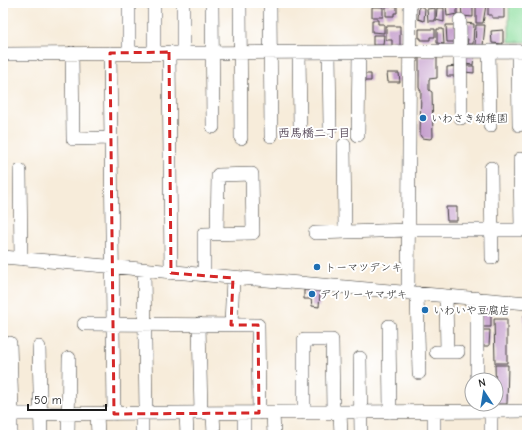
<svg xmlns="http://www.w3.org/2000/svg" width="530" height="438" font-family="'Comic Neue','Klee One',sans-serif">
	<rect width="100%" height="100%" fill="#fff"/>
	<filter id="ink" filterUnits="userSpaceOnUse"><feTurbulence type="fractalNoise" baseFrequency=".025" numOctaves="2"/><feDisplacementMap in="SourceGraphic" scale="8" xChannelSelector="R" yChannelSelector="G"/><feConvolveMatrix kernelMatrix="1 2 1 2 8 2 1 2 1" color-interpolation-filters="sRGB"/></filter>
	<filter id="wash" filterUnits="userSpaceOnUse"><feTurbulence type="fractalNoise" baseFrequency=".012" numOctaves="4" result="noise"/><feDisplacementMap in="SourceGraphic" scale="16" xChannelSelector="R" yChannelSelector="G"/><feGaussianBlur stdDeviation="0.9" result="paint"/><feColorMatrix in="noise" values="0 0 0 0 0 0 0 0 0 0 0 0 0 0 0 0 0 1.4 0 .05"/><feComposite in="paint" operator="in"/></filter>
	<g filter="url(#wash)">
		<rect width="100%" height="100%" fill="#f7ecda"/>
		<path fill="#8ddf9f" stroke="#547e5e" d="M509,3H527V42H509Z"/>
		<g id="blocks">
			<path fill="#c6a0ce" d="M379,3H392V5H379Z
				M446,5H457V14L447,16Z
				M461,5H473V17L462,16Z
				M476,5H486L483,23H476Z
				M386,6H397V13H394V16H386Z
				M419,6L425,8L424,21L418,19Z
				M488,6H504V18H492V15H488Z
				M372,7H383V17H372Z
				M435,8V21H428L427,9Z
				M437,8H444V22L436,20Z
				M372,20H378V24H384V33L372,32Z
				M465,23L474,24L473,44H467L468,39H464Z
				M446,25H456V42H447Z
				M476,25H485L483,46H475Z
				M386,26H400V46H392V40H386Z
				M419,29H435V37H430V40H421V38H419Z
				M437,29H443L444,44L437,43Z
				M503,30V44L492,43L491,31Z
				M373,35H384L383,45H373Z
				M466,55L474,56L473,65L465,64Z
				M437,56V78L429,79V90L432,92L433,137L430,139L422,138L420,135L421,91L419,88V57Z
				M456,66V76H447V67Z
				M465,66H474V73L465,72Z
				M387,73H399L400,82H388Z
				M361,74H371V81H361Z
				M446,207H457V221H447Z
				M304,290L320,291L319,307L312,306L311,299H304Z
				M481,308H491V327H481Z
				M524,315H527V333L524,332Z
				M494,319H507V363H495Z
				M481,330H490L489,346H481Z
				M495,365H508L507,404H496Z"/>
		</g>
	</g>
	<g filter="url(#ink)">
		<use href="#blocks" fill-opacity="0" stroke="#3d3b38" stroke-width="1"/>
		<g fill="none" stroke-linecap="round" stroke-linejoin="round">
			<g stroke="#3d3b38" stroke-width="14">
				<path id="minor" d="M129,3V52
					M154,3V52
					M183,3V52
					M212,3L213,127
					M240,3L241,138
					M270,3L271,136
					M460,20L461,118
					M489,51L490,126
					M518,51L519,125
					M169,52L171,273
					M299,52L300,126
					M329,52L330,128
					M72,53L73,139L111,138
					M110,53L114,414
					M3,54L527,51
					M358,135L359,52
					M344,145L345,231
					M520,159L521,230
					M491,168L492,258
					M20,171L21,259
					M315,233L409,230H527
					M3,257L527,303
					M144,270L146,413
					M204,275V234L253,233L252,174L218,175L217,233
					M408,293L410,3
					M417,293L419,373
					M446,296L447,352
					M84,324L258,325L259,413
					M199,324L201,413
					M231,325L233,278
					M389,326L390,412
					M10,343L12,414
					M39,347L41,435
					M436,352H458
					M360,358L361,435
					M477,380V298
					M491,411V435
					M340,412L341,435
					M434,412V435
					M186,413L187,435
					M213,413L214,435
					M244,413V435
					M273,413L274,435
					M304,413V340H332L333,412
					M3,414L527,411
					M11,414V435
					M97,414L98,435
					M68,435L69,358
					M142,435V413"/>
			</g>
			<use href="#minor" stroke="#fff" stroke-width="13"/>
		</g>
	</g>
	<path fill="none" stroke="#d62828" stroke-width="3" stroke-dasharray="8 5" stroke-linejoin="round" d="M169,52L171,273L233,278L231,325H258L259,413L114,414L110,53Z"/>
	<g fill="#1f6fb2" stroke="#fff" stroke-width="1.5">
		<circle cx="423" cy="118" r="4"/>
		<circle cx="317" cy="267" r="4"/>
		<circle cx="312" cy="294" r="4"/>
		<circle cx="425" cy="310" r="4"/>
	</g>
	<g text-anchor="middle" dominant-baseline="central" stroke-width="4" stroke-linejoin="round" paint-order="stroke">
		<g font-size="11" fill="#1c1c1c" stroke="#fff" text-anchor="start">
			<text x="431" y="118">いわさき幼稚園</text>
			<text x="325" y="267">トーマツデンキ</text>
			<text x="320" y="294">デイリーヤマザキ</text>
			<text x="433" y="310">いわいや豆腐店</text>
		</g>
		<g font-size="12" font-weight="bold" fill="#584a5a" stroke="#fff">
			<text x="314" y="133">西馬橋二丁目</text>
		</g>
	</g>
	<rect width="530" height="438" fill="none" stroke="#fff" stroke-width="16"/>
	<g transform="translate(484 392) rotate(348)"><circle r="19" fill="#ffffff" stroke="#a4a4a4"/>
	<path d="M0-3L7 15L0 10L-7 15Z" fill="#1f6fb2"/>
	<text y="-6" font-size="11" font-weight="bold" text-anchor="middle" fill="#1c1c1c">N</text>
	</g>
	<path d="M28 404v6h78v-6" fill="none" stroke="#1c1c1c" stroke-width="2"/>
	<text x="34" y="404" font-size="12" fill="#1c1c1c" stroke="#ffffff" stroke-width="3" paint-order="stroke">50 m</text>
</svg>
